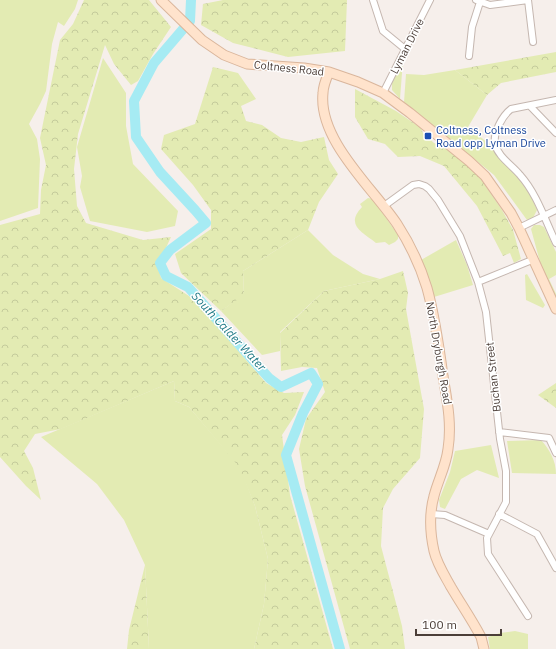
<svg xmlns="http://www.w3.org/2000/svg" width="556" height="649" font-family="'IBM Plex Sans',sans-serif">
	<defs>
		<pattern id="forest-crowns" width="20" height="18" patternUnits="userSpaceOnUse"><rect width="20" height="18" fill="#e3ebb3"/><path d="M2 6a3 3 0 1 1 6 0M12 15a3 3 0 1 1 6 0" fill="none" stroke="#c4cb9b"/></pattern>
	</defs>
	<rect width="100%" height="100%" fill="#f6efeb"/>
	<path fill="#e3ebb3" d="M0,0H78L75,9L64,26L58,22L52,44L46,91L40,104L29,124L37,139L40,159L38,208L0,221Z
		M103,58L126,93V126L133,164L178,211L175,226L147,232L90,221L80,187L82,176L77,147Z
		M403,60L400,99L392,90V81Z
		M455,70L487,95L468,127L493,147L495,151L519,178L530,193L537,210L533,218L527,220L494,175L404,102L406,74L424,75Z
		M368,198L373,199L398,235V239L395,242L389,245L385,242L376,243C362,232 345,225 362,207L360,204Z
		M534,225H540L544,227L556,252V275L549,279L556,294V298L540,262L531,229Z
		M308,230L333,255L363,274L380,279L324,291L280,332V351L262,355L221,311L244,294L243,271Z
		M456,240L467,265L473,285L434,297L421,260Z
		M527,274L545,305L543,308L526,300L525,275Z
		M174,381L175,401L189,407L240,467L255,506L268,559L264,604L254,649H149L145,565L124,520L97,484L41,437Z
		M541,440C550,450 556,461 556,474L512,473L507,441Z
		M491,445L499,478L477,470L461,479L445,509L440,507L439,500L450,472L455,451Z
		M515,631L528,634V649H490L488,637L500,633Z"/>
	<path fill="url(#forest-crowns)" d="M84,0H149L171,27L153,54L138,81L131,85L114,64L105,45L78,134L74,169L77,206L86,223L143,240L171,237L158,265L161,278L189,296L216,325L266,383L284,393L304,392L295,415L282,435L290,495L333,649H254L264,604L268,559L255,506L239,467L189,407L175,401L174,381L61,429L35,434L24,451L33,468L41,500L26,486L0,457V225L40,214L41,190L46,165L40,138L60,40L73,24Z
		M223,0H347L345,51L288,57L233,43L201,25L203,4Z
		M556,52V72L501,83L487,95L455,70Z
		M213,67L238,73L256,99L241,106L246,121L262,125L281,138L301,142L324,137L329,160L338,174L319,202L308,230L243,271L244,295L221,311L181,273L175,254L211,229V210L193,185L161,149L164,135L195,124Z
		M355,89L396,111L421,128L423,133L434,143L448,149L466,164L481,179L502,210L513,230L521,259L514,263L510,253L503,256L477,206L444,166L420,156L398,157L385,144L368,139L355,117Z
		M403,271L408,293L406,309L424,409L420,458L393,489L383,508L381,546L402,626L405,649H350L305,486L299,449L306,419L325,392L317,368L302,367L281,371L280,333L324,291L380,279Z
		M556,383V408L538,395Z
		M145,565L149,649H127L129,630Z"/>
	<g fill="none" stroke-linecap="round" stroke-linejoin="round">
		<path stroke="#a6ebf3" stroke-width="10" d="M191,0L190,21L154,63L134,101L136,137L160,172L195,210L206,223L170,250L160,263L166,276L188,287L269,378L281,387L311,373L318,384L303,413L286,455L340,649"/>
		<g stroke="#c5b7b0" stroke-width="8">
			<path id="street" d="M373,0L383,31L405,49
				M476,0L490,5L528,0
				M528,0L533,42
				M469,56L472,27L480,2
				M383,93L430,0
				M556,100L511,109C502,116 493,133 495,144C498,157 512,165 520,175C537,194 545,220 556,243
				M530,106L556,133
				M384,206L413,185L419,184L425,186L429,189L438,200L460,236L478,282L486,312L500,439L506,471V502L487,538L488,554L528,616
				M519,228L556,210
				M478,282L532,260
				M499,432L549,438L556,453
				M431,514L445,515L489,534
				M499,514L537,534L556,568"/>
		</g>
		<g stroke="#dab69c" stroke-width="11">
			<path id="secondary" d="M161,0L202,40L224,55L247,64L304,68L329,72L358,82L383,93L410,113L469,161L485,176L511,213L519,228L556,309
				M329,72C326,79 323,86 323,93C318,140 373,188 397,224C410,244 420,265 427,288C435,317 439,346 443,376C447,400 452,424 448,449C446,466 438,480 434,496C429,514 430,533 434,551C437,564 445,576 451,587C461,604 472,620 481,637L484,649"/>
		</g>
		<use href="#street" stroke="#fff" stroke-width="6"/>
		<use href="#secondary" stroke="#ffe3cc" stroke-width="9"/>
	</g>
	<rect fill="#1a4fb4" stroke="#fff" stroke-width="1.5" x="424" y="132" width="8" height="8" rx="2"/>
	<g text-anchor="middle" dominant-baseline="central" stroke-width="3" stroke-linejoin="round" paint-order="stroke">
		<g font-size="11" fill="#4b3e38" stroke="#fff">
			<text transform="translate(407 46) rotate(-63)">Lyman Drive</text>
			<text transform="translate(289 68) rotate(6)">Coltness Road</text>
			<text transform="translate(439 353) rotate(80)">North Dryburgh Road</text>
			<text transform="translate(493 377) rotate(-96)">Buchan Street</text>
		</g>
		<g font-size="11" fill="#164399" stroke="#fff" text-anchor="start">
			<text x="436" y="130">Coltness, Coltness<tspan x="436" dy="13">Road opp Lyman Drive</tspan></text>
		</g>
		<g font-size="12" font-style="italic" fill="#247d89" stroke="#fff">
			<text transform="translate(229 331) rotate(47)">South Calder Water</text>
		</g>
	</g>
	<path d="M416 629v6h85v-6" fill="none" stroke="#4b3e38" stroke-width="2"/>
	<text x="422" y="629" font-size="12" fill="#4b3e38" stroke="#ffffff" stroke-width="3" paint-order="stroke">100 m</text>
</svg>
